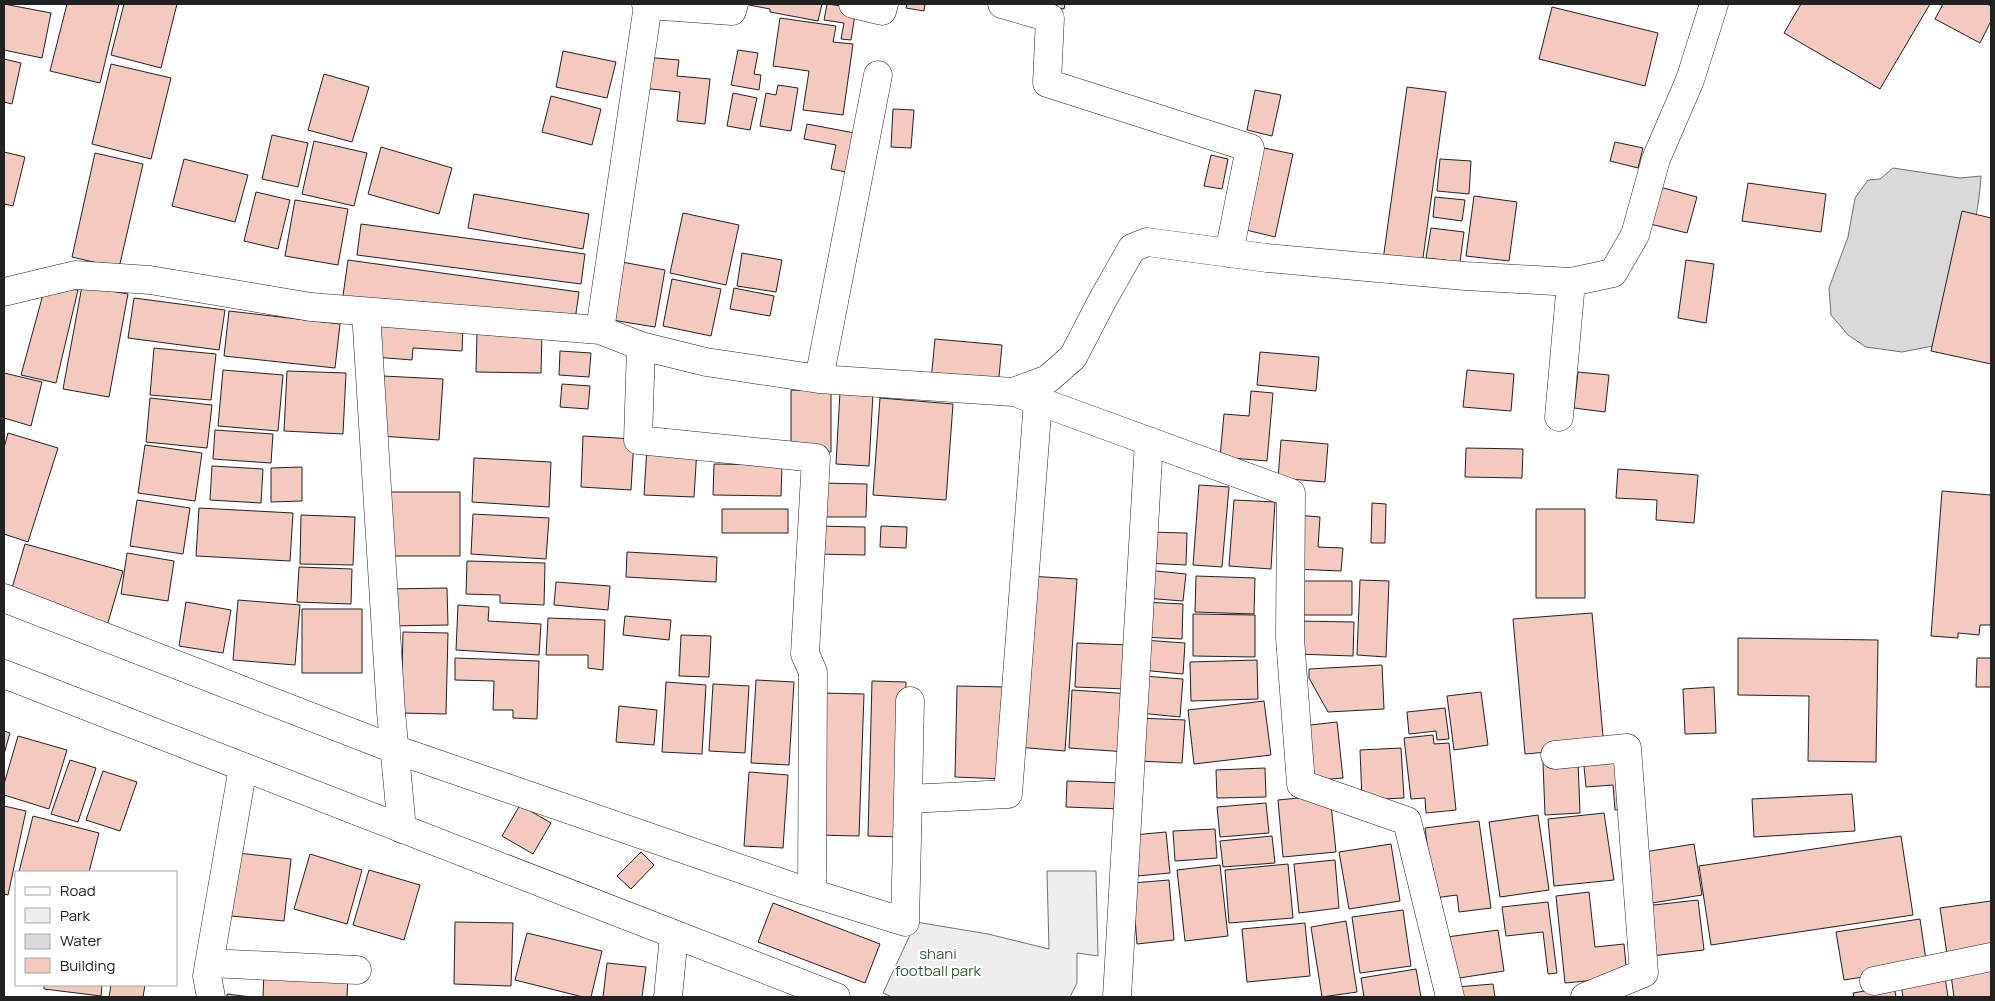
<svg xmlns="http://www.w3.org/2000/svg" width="1995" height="1001" font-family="Manrope,sans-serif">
	<rect width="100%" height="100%" fill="#fff"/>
	<path fill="#eee" stroke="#6f6f6f" d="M1047,871H1096L1098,956L1077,953V983L1070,997H892L883,993L916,922L988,934L1049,949Z"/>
	<path fill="#d9d9d9" stroke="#6f6f6f" d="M1893,168L1960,178L1981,176C1978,234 1955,290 1938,345L1902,352L1866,347L1848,335L1831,315L1829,288L1848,237L1855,198L1868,180L1880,179Z"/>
	<path fill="#f3c9c0" stroke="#222" d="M4,4L51,13L42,58L4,50Z
		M67,4H119L100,83L50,71Z
		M124,4H177L161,68L111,55Z
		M749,4H822L818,21L770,12V9L749,5Z
		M827,4L856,8L851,40L841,39L844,23L824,20Z
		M907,4H925L924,11L906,8Z
		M1039,4H1065L1064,9Z
		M1801,4H1930L1880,89L1784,33Z
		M1943,4H1987L1991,6V21L1980,43L1935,19Z
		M1552,7L1658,33L1645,86L1539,59Z
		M780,18L836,26L833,42L853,44L843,115L803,110L809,71L773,66Z
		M738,50L758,53L754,74L761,75L759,90L731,85Z
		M563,51L616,62L607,98L556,87Z
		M645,57L679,60L677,76L710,79L705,124L677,121L680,92L641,88Z
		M4,59L21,63L12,104L4,102Z
		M111,64L171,78L151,159L92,144Z
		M324,74L369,87L352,142L308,130Z
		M778,85L798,88L791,131L760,126L766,93L776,95Z
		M1407,87L1446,92L1422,265L1383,260Z
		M1255,90L1281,95L1272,136L1247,130Z
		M733,93L757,98L750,130L727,126Z
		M551,96L601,109L592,145L542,132Z
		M893,109L914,110L911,148L891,147Z
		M807,124L860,134L851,173L831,169L836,145L804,139Z
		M272,135L308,143L298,187L262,179Z
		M314,141L367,153L354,206L302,194Z
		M1615,142L1643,148L1638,168L1610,161Z
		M381,147L452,168L439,214L368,194Z
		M1259,147L1293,154L1275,237L1242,229Z
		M4,152L25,157L13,206L4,204Z
		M95,153L143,164L119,268L72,257Z
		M1211,155L1228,159L1222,189L1204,186Z
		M184,159L248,175L235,222L172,206Z
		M1440,159L1471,161L1469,194L1437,191Z
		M1748,183L1826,194L1821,232L1742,221Z
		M1656,186L1697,197L1687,233L1646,223Z
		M256,192L290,200L278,249L244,241Z
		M474,194L589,214L583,249L468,228Z
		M1474,196L1517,202L1509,261L1466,256Z
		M1435,197L1465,200L1462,221L1433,217Z
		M295,200L348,209L338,265L285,256Z
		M1962,211L1991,218V364L1931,351Z
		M683,213L739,225L726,285L670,273Z
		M361,224L585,254L581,284L357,255Z
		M1431,228L1464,232L1460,262L1426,258Z
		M742,253L782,260L776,292L737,286Z
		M348,260L579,292L574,327L343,296Z
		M1686,260L1714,264L1706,323L1678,318Z
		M622,262L665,270L655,327L612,320Z
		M672,279L721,289L711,336L663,326Z
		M82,286L128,294L109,397L63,389Z
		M45,287L78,290L56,383L21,375Z
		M734,288L774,296L770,316L730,309Z
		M134,298L225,310L219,350L128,338Z
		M229,311L340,324L335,368L224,356Z
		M378,321L463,327L462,351L413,348L412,360L375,357Z
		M477,331L542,333L541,373L476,372Z
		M935,339L1002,345L998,387L931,380Z
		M154,348L216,354L211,400L150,395Z
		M560,351L591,353L589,377L559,375Z
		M1260,352L1319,357L1316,391L1257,385Z
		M223,370L283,375L278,431L218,426Z
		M1467,370L1514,374L1511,411L1463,407Z
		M287,371L346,373L343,434L284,431Z
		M1578,372L1609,375L1605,412L1574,408Z
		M4,373L42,382L31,426L4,418Z
		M383,376L443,379L439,440L380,436Z
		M562,384L590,386L588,409L560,407Z
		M791,390L831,391V452H791Z
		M1251,391L1273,393L1267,461L1220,457L1224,414L1249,416Z
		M840,392L873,393L869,466L836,464Z
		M150,398L212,405L207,448L146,442Z
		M880,398L953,404L946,500L873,495Z
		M215,430L273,434L271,463L213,459Z
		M8,433L58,448L28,542L4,534V448Z
		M583,436L634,439L631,490L581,487Z
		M1281,440L1328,444L1325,482L1278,478Z
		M145,445L202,453L195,501L138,493Z
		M647,447L697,449L694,497L644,495Z
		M1466,448L1523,449L1522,478L1465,477Z
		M474,458L551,462L549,507L472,502Z
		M714,464L782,465L781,496L713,495Z
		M212,466L263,469L261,503L210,500Z
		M302,467V501L271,502V468Z
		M1618,469L1698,475L1694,523L1656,520L1657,500L1616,498Z
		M820,483L867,484L866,517H819Z
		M1199,485L1229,487L1222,567L1193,565Z
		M1942,491L1991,495V625H1980L1979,635L1958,633V638L1931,636Z
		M385,492H460V556H385Z
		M137,500L190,508L183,554L130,546Z
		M1234,500L1275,502L1271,569L1229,566Z
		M1372,503L1386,504L1385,543H1371Z
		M199,508L293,513L290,561L196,556Z
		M722,509H788V533H722Z
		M1536,509H1585V598H1536Z
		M473,514L549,518L546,559L471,554Z
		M301,515L355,517L353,565L300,564Z
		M1296,515L1320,517L1318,547L1343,548L1341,571L1293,569Z
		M815,526L865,527V555L815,554Z
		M881,526L907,527L906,548L880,547Z
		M1147,532L1187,533L1186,565L1146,563Z
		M25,544L123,571L107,626L9,598Z
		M627,552L717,557L716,582L626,577Z
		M127,553L174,561L168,601L121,594Z
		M467,561L545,563L544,605L500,603V595L466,594Z
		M299,567L352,569L351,604L297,602Z
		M1146,570L1186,574L1183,601L1144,598Z
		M1029,576L1077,579L1065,751L1017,747Z
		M1196,576L1255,578L1254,614L1195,612Z
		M1360,580L1389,581L1386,657L1357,655Z
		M1293,581H1352V615H1293Z
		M556,582L610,586L608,610L554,605Z
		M447,588L448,625L389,626V589Z
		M238,600L300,605L295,665L233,660Z
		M186,602L231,610L223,653L179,646Z
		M1144,602L1183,604L1182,639L1143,637Z
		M458,605L489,607L488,621L541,624L539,655L456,650Z
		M302,609H362V673H302Z
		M1592,613L1604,747L1525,754L1513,619Z
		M1193,614L1255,615V657L1193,656Z
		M625,616L671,620L669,640L623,635Z
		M548,618L605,620L603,670L588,668V655H546Z
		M1297,621L1354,622L1353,656L1296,654Z
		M403,632L448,633L446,714L401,713Z
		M681,635L711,636L709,677L679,676Z
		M1738,638L1878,640L1876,762L1808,761L1809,696L1738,695Z
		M1143,640L1185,643L1183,674L1141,670Z
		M1077,643L1129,645L1127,689L1075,687Z
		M455,658L539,661L537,719L513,718V710H493L494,681L455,680Z
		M1977,658H1991V687H1976Z
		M1257,660L1258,699L1191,701L1190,662Z
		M1382,665L1384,709L1328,712L1309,678V669Z
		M1143,676L1183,679L1180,717L1140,713Z
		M756,680L794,682L789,765L751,763Z
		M872,681L906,682L902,837L868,836Z
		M666,682L706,685L702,754L662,752Z
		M713,684L749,686L745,753L709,751Z
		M957,686L1006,687L1004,779L955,777Z
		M1714,687L1716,733L1685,734L1683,689Z
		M1072,690L1131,694L1127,752L1069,748Z
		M1481,692L1488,745L1454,750L1447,696Z
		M823,693L864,694L859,836L817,835Z
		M1264,701L1271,755L1194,764L1188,710Z
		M619,706L657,710L654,745L616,742Z
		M1445,708L1449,739L1437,740L1436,731L1409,734L1407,712Z
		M1140,718L1185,720L1182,763L1138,761Z
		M1337,722L1343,778L1305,781L1310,725Z
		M4,731L10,733L4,754Z
		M1433,735L1434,744L1449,743L1456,810L1426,813L1425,798L1411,799L1404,738Z
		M18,736L67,750L49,809L4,795V784Z
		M1401,748L1404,798L1362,800L1360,750Z
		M1623,753L1627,809L1615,810L1613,785L1586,787L1583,756Z
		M70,760L96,768L78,822L51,814Z
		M1578,761L1580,813L1545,815L1543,763Z
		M1265,768L1266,797L1217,798L1216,770Z
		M103,771L137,782L120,831L86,820Z
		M749,772L788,775L783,848L744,846Z
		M1067,781L1123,783L1122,809L1066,807Z
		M1852,794L1855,831L1754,837L1752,799Z
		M1330,795L1336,852L1283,857L1278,800Z
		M1266,803L1269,833L1220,837L1217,807Z
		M520,805L551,823L533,854L502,836Z
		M4,806L26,811L8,895L4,894Z
		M1604,813L1614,880L1554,886L1548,819Z
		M1538,815L1549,890L1500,897L1489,822Z
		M33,816L99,833L89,872H19Z
		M1479,821L1491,908L1459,912L1457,895L1434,898L1425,828Z
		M1215,829L1217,858L1175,861L1173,831Z
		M1166,832L1170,873L1137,876L1133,835Z
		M1272,836L1275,863L1223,867L1220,841Z
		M1901,836L1913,915L1711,945L1699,866Z
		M1391,844L1400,901L1349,909L1339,852Z
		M1694,844L1702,895L1646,904L1638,853Z
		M641,852L654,865L631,889L617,876Z
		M238,853L291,859L284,921L231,916Z
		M310,854L362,870L347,924L294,909Z
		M1335,860L1339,908L1299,913L1294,864Z
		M1288,864L1293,918L1229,923L1225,870Z
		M1220,865L1228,936L1185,941L1177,870Z
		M369,870L420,885L404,940L353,925Z
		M1169,880L1174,940L1137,944L1132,883Z
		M1589,892L1595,947L1624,944L1627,977L1565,983L1556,896Z
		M1698,900L1704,950L1651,956L1645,906Z
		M1991,901V947L1947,954L1940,908Z
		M1548,902L1557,973L1548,974L1543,932L1506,936L1502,907Z
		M773,903L880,944L865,983L758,942Z
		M1403,910L1411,966L1360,973L1352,917Z
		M1920,919L1927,967L1844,980L1836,932Z
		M1346,921L1357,992L1322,997L1311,927Z
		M455,922L513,923L511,986L454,984Z
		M1305,923L1310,976L1247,982L1242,929Z
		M1498,930L1504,971L1453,979L1447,937Z
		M527,933L602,951L591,997H583L515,980Z
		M607,963L646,967L642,997H603Z
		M1416,969L1421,997H1364L1361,978Z
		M1991,969V997H1954L1951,975Z
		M264,971L348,974L347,997H263Z
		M1945,977L1948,997H1903L1901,984Z
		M1493,984L1495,997H1457L1456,987Z
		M44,985H102L101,996L44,989Z
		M111,985H145L143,997H109Z
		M1894,986L1896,997H1854L1853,993Z
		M227,994L251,997H227Z"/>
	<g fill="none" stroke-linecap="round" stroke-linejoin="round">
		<g stroke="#222" stroke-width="29">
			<path id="minor" d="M853,4L882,11L884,4
				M1002,4L1050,18L1047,83L1250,148L1229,253
				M648,5L732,11L734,4
				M4,292L75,275L150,280L311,307L600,330L641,346L706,362L819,379L1013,392L1048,379L1073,357L1102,301L1132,248L1147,242L1267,258L1465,276L1571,282L1613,273L1635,235L1656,159L1690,80L1714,4
				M366,312L391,712L402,829
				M600,330L648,5L646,4
				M641,346L638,440L816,458L805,654L813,672L812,893
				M819,379L878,75
				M1022,395L1291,493L1290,638L1301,784L1407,821L1450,997
				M1559,417L1571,282
				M4,598L394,749L805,891L905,922L908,799L1008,794L1038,401
				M1555,755L1627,748L1644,973L1585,997
				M908,799L910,701
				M209,963L357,970
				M1874,981L1991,957
				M211,997L207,976L243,767
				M668,997L674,935
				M1117,997L1149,441"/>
		</g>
		<g stroke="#222" stroke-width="29">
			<path id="tertiary" d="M4,674L836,997"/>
		</g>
		<use href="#minor" stroke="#fff" stroke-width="28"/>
		<use href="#tertiary" stroke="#fff" stroke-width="28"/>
	</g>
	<g text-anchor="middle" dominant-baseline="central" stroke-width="4" stroke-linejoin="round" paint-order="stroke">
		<g font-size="15" fill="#2f5e38" stroke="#fff">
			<text x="938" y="953">shani<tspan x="938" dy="17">football park</tspan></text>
		</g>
	</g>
	<rect width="1995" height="1001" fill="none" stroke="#222222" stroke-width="10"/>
	<rect x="15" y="871" width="162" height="115" fill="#ffffff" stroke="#a7a7a7"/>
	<rect x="25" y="887" width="25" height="8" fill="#ffffff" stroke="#a7a7a7"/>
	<text x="60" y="896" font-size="15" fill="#222222">Road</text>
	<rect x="25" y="908" width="25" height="15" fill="#eeeeee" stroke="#a7a7a7"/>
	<text x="60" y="921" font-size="15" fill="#222222">Park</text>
	<rect x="25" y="934" width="25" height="15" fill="#d9d9d9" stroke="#a7a7a7"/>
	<text x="60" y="946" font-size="15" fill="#222222">Water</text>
	<rect x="25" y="958" width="25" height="15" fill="#f3c9c0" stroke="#a7a7a7"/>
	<text x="60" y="971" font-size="15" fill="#222222">Building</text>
</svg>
